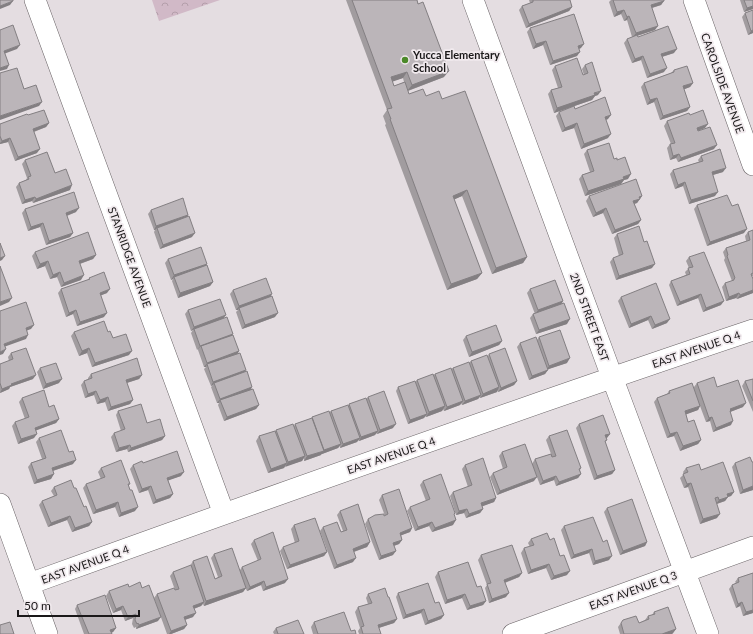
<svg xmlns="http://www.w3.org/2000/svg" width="753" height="634" font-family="Lato,sans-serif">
	<defs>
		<pattern id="forest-crowns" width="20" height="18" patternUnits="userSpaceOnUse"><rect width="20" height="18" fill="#d1b9c7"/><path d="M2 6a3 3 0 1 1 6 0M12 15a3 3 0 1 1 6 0" fill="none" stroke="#b39eaa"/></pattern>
	</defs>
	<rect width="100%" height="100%" fill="#e4dde1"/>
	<path fill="url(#forest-crowns)" d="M152,0H220L159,21Z"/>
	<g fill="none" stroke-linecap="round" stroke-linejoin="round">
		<g stroke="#696366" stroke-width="22">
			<path id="minor" d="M35,0L224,514
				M473,0L612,377L708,634
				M694,0L753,165
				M0,504L47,634
				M29,584C270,497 511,411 753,330
				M513,634L753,547"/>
		</g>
		<use href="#minor" stroke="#fff" stroke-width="21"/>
	</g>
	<path fill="#a19c9f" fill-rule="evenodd" d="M346,0H417L444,77L408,91L409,94L426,96L442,99L527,257L523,263L492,274L462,196L454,199L482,273L477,279L447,290L385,125L386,124L383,116L387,110ZM403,78L404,82L394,86L392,81Z
		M529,0H570L572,7L569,11L526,28L519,10L522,6L530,3Z
		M611,0H664L661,5L652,8L655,30L637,36L638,37L674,53L662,57L664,72L647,78L641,60L632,63L624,43L627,39L632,37L627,20L624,21L621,14L614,17L609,2Z
		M740,0H753V9L744,12Z
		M753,10V33L748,35L742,17L745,13Z
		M530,28L581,48L579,49L577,56L550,65L543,45L533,49L527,32Z
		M585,65L598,95L595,96L592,100L554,113L548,94L551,90L558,88L552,70L555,66L583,75H584L582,69Z
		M674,70L693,83L690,87L684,89L690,107L687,111L660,120L654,102L647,105L641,87L644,83L671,73Z
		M575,109L608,119L606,120L608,138L581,149L574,128L562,132L556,116L559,112Z
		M28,115L49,123L46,127L34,132L37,153L15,161L8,142L0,144V124Z
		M690,115L705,128L698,131L714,149L678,162L676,158L670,160L667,148L670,144H671L664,126L667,121Z
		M587,150L614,159L628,179L624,180L621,184L585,196L579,179L582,175L590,172L584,154Z
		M701,156L723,172L713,175L715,196L689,204L683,186L675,189L670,174L673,170L699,162L698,160Z
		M25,160L55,173L70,190L33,203L32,201L22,204L16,187L19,183L26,180L27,178L22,164Z
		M589,196H642L637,203L634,204L641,220L638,224L612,234L603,213L593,217L586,201Z
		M697,205L732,206L744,233L707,246L694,209Z
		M25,209L76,212L67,216L73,233L70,237L46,245L40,227L28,231L22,213Z
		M151,210L188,215L187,217L192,237L160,249L154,232L155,230H154L148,214Z
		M753,230V276H752L753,279V293L737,299L736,298L726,301L722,287L725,283L732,281L724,260L725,258L723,252L726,248L746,241L745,236L748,232Z
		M617,234L644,242L652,268L616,280L610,262L613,258L619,256L614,238Z
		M35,252L96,255L93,259L80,264L81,280L61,287L57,277L50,279L45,266L37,269L32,256Z
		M689,257L721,305L703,312L698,298L677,306L669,285L671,281L686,275L685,272L689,268L686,261Z
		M168,259L206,265L213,282L210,286L178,298L172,281L173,279L171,280L165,263Z
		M89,278L107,293L101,295L104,317L77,326L73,314L66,317L58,293L61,289L88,280Z
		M530,289L563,301L561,304L567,324L536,334L530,318L533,314H535L527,293Z
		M233,290L270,297L275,317L242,329L236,312L238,310H236L230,294Z
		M621,297L667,323L652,329L648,320L629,328L618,301Z
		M188,310L225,318L239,351L238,353L251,389L259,405L256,409L224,421L218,405L219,403H217L211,387L213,385L211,386L204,369L206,367H204L198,350V349L197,350L191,333L193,330L191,331L185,314Z
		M74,332H108L113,338L129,355L92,367L87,353L79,356L71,336Z
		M466,336L502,341L499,345L469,357L463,340Z
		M539,337L567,363L548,369L545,374L529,380L517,347L520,343L537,340Z
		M11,353L33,379L10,387L9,389L0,393V364L9,361L8,357Z
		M489,354L517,381L514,385L498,392V390L497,392L480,398V397L478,399L462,405L461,403L460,405L444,411L443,409L442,411L426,417L425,416L424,418L408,424L396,391L398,387L415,382L417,380L451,369L453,368L469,363L471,361L488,356Z
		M40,368L59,383L43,389L37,372Z
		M91,374L142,375L139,379L127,383L133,400L130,404L108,411L105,402L97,404L94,395L85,398L81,385L84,381L88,379V378Z
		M753,379V412L742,386L745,381Z
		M697,383L717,387L743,407L730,412L731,425L713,432L710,421L706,422L700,406L698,410L686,414L688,422L701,440L698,444L680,451L674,436L667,438L654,402L657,398L667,394L669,391L694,387Z
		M368,397L393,428L377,434L376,433L375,435L359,441L358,440L357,442L340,448V446L338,448L322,454H321V455L304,461V458L302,461L285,466L284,468L268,473L256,441L259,436L275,431L276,430L294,426L295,424L312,418V417L329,413L331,411L348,406L349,404L366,399Z
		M22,398L49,407L59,419L56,423L36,430L34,438L18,444L12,426L15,422L25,419L19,402Z
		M118,411L147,423L165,436L162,440L128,452L127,449L116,452L111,437L114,433L121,431L116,415Z
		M579,424L610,434L606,438L607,440L605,442L615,470L612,474L594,480L576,428Z
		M549,436L581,468L580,470L581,474L578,478L556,486L554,480L540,485L532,464L535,459L551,454L546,440Z
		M39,438L73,464L53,471L51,479L34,484L28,467L31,463L42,459L36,442Z
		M502,452L534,481L497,495L490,477L493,473L503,469L499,456Z
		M752,462L753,490L740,494L732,467L735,463Z
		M143,463L181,476L168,480L173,494L170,498L153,504L148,490L139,493L130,469L133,465Z
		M465,465L496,498L494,502L482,506L483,509L480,513L466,518L464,513L456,515L450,496L453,492L468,487L462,469Z
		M101,468L130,484L128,486L135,511L119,517L115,507L93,514L83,488L86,484L101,479L98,472Z
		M686,468L701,470L734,492L731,496L728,497L725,501L717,504V518L700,524L688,487L684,488L680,478L684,474L683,472Z
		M423,481L454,515L453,525L432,532L429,526L415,531L407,511L410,507L426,501L420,485Z
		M54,487L74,488L92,522L89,526L72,532L67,520L48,527L39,505L42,501L54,496L51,491Z
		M382,495L412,528L410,532L401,535L402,540L399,544L394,546L393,555L379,560L365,524L368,519L385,516L379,500Z
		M607,508L647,542L645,546L620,555L604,512Z
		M340,511L370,542L367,547L354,552L353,562L334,569L320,531L323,527L341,532L343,531L337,515Z
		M294,525L327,552L324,556L287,569L280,551L283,547L295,543L291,529Z
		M564,526L609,560L593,565L589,553L571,559L561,530Z
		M531,539L550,540L567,575L551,580L546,568L528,574L521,553L524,548L530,547L528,543Z
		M254,540L285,583L263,591L261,585L247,591L245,587L246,588L243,592L204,606L203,604L201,606L194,609L193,617L185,620L187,625L184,629L171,634H167L154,598L157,594L175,590L170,576L173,572L190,566L193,561L215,579L218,577L211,558L214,554L240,570L242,567L258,561L251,544Z
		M481,555L522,573L519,577L505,583L506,597L489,603L485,588L487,585L478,560Z
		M438,572L477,587L486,601L483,605L467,610L462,598L445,604L435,577Z
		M753,573V613L743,616L740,606L736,608L729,589L732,585L736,583L735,582L738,578Z
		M129,587L142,588L158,621L136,629V627L134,628L132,624L133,618L125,621L121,610L113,613L106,596L109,591Z
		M398,593L435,603L444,615L441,619L425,625L421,613L403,619L396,597Z
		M368,594L388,597L397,619L394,623L379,628L381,634H359L358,631L360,628L355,612L358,607L368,604L366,598Z
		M77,605L116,628L113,632L111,633L112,634H84L75,609Z
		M654,612L676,629L673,633L672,634H620L618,627L623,620L639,623L645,620L648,616L652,615Z
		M314,622L351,631L356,634H313L311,627Z
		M276,628L304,634H274L273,632Z"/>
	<path fill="#837f82" d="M13,1L10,5L0,9V6Z
		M664,1L661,5L648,9L651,5Z
		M753,6V9L744,12L747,8Z
		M572,7L569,11L526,28L529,24Z
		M624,10L621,14L614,17L617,12Z
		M629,16L627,20L624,21L627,17Z
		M658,26L655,30L633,37L636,33Z
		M753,30V33L748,35L751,31Z
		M546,41L543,45L533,49L536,44Z
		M584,44L581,48L575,50L578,46Z
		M20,45L17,49L1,55L4,51Z
		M677,49L674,53L658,58L661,54Z
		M580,52L577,56L550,65L553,61Z
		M643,56L641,60L632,63L635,59Z
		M9,65L7,69L0,71V68Z
		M667,68L664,72L647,78L650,74Z
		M449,71L444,77L407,91L412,85Z
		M407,72L403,78L386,84L391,77Z
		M693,83L690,87L680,91L683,86Z
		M601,91L598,95L595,96L592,100L554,113L557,108Z
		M657,98L654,102L647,105L650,100Z
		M42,102L39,106L0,120V116Z
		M690,107L687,111L660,120L663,116Z
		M611,115L608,119L602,121L605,117Z
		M49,123L46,127L30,133L33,129Z
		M577,123L574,128L562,132L565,128Z
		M708,124L705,128L694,132L697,128Z
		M611,134L608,138L581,149L584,144Z
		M10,138L8,142L0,144V143L2,141Z
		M717,145L714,149L678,162L681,158Z
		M40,149L37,153L15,161L18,157Z
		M679,154L676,158L670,160L673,156Z
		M726,168L723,172L709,176L712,172Z
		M631,174L628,179L624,180L621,184L585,196L588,191L623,177Z
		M685,182L683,186L675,189L678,185Z
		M72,185L70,190L33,203L36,199Z
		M467,190L462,196L449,202L453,196Z
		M718,192L715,196L689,204L691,200Z
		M642,196L637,203L630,205L633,201L639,197Z
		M35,197L32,201L22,204L25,200Z
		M79,208L76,212L63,217L66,213Z
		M606,208L603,213L593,217L596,213Z
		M188,215L186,219L157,228L155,230H154L156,226Z
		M641,220L638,224L612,234L615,230Z
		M43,223L40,227L28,231L31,227Z
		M747,229L744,233L707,246L710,242Z
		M73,233L70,237L46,245L49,241Z
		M195,233L192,237L160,249L163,245Z
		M96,255L93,259L76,265L79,261Z
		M5,256L2,260L0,261V258Z
		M527,257L523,263L492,274L496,268Z
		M48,261L45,266L37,269L40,264Z
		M207,264L204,268L174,277L173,279L171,280L174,275Z
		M655,264L652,268L616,280L619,276Z
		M60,272L57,277L50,279L53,275Z
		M482,273L477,279L447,290L451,284Z
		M84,275L81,280L61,287L64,283Z
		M213,282L210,286L178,298L180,293Z
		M110,289L107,293L97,297L100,293Z
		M753,290V293L737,299L740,295Z
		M739,293L736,298L726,301L729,297Z
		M272,294L269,299L239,308L238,310H236L239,306Z
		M701,294L698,298L677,306L680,302Z
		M12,298L9,302L0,306V302Z
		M563,301L561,305L535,315L538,310Z
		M724,301L721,305L703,312L706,308Z
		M76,310L73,314L66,317L69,313Z
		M107,313L104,317L77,326L80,322Z
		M278,313L275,317L242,329L245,325Z
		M226,315L223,319L194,329L193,330L191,331L194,327Z
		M651,316L648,320L629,328L631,324Z
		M570,319L567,324L536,334L539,330Z
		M670,319L667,323L652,329L655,325Z
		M34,325L31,329L23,332L26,328Z
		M233,334L230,338L201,346L197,350L200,346Z
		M28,335L26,339L1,348L4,344Z
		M502,341L499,345L469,357L472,352Z
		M89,348L87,353L79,356L82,351Z
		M6,349L3,354L0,355V352Z
		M132,351L129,355L92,367L95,363Z
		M239,351L236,356L207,364L206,367H204L207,363Z
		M570,358L567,363L546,370L549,366Z
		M246,370L243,374L214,383L213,385L211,386L213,382Z
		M548,370L545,374L529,380L532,376Z
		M36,375L33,379L10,387L9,389L0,393L2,389L11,384Z
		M142,375L139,379L123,384L126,380Z
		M62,379L59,383L43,389L46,384Z
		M517,381L514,385L498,392L501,388Z
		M252,387L250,392L220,400L219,403H217L220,399Z
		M499,387L497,392L480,398L483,394Z
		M96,391L94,395L85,398L88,394Z
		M481,395L478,399L462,405L465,401Z
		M108,397L105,402L97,404L100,400Z
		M133,400L130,404L108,411L111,407Z
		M463,401L460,405L444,411L447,407Z
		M746,403L743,407L730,412L728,415L730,409Z
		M259,405L256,409L224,421L227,417Z
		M445,406L442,411L426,417L429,412Z
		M700,406L698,410L682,416L685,411Z
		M427,414L424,418L408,424L410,420Z
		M712,417L710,421L706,422L709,418Z
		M59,419L56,423L32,432L35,428Z
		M733,421L731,425L713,432L716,428Z
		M396,424L393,428L377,434L380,430Z
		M378,431L375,435L359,441L361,437Z
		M677,432L674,436L667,438L670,434Z
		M37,434L34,438L18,444L21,439Z
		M610,434L607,438L602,440L605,435Z
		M165,436L162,440L128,452L131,448Z
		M360,438L357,442L340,448L343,444Z
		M701,440L698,444L680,451L683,446Z
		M341,444L338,448L322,454L324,450Z
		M130,445L127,449L116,452L119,448Z
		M324,451L321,455L304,461L307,456Z
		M305,456L302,461L285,467L288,462Z
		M76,460L73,464L49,472L52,468Z
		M287,463L284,468L268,473L271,469Z
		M615,470L612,474L594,480L597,476Z
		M184,472L181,476L164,482L167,478Z
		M54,474L51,479L34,484L37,480Z
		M581,474L578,478L556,486L559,482Z
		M556,476L554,480L540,485L543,481Z
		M537,477L534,481L497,495L500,491Z
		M691,483L688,487L684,488L687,484Z
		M151,486L148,490L139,493L142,489Z
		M753,486V490L740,494L743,490Z
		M734,492L731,496L724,498L727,494Z
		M173,494L170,498L153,504L156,500Z
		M728,497L725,501L716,504L719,500Z
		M496,498L494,502L478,508L481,503Z
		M118,502L115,507L93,514L96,510Z
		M138,507L135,511L119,517L121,513Z
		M467,509L464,513L456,515L459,511Z
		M483,509L480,513L466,518L469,514Z
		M720,514L717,518L700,524L703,519Z
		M70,516L67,520L48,527L51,523Z
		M456,520L453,525L432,532L435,528Z
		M92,522L89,526L72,532L75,528Z
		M432,522L429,526L415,531L418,527Z
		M412,528L410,532L397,537L400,533Z
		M402,540L399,544L390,547L393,543Z
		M370,542L367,547L350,553L353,549Z
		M647,542L645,546L620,555L623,551Z
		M592,549L589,553L571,559L574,555Z
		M396,551L393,555L379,560L381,556Z
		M327,552L324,556L287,569L290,565Z
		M612,556L609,560L593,565L595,561Z
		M356,558L353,562L334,569L337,565Z
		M549,564L546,568L528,574L531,570Z
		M570,571L567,575L551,580L554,576Z
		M522,573L519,577L501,584L504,580Z
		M288,579L285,583L263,591L266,587Z
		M264,581L261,585L247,591L250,587Z
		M246,588L243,592L204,606L206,601Z
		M509,593L506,597L489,603L492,599Z
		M465,594L462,598L445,604L447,600Z
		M486,601L483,605L467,610L470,606Z
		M204,602L201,606L190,610L193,606Z
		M742,602L740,606L736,608L738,604Z
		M123,606L121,610L113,613L116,609Z
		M424,609L421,613L403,619L406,615Z
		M753,610V613L743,616L746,612Z
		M196,613L193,617L181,621L184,617Z
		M136,614L133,618L125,621L128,617Z
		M444,615L441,619L425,625L428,621Z
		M161,617L158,621L136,629L139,625Z
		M397,619L394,623L375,629L378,625Z
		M187,625L184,629L171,634H169L171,631Z
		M116,628L113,632L108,634L110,630Z
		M676,629L673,633L672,634H662Z"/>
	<path fill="#bbb5b9" stroke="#837f82" d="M0,0H13V1L0,6Z
		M352,0H417L418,4L423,2L449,71L412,85L407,72L391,77L394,86L405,82L409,94L423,89L426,96L439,91L442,99L465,91L527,257L496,268L467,190L453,196L482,273L451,284L390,119H391L387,109L392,108Z
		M533,0H570L572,7L529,24L522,6L533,2Z
		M613,0H664V1L651,5L658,26L636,33L629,16L627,17L624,10L617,12Z
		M744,0H753V6L747,8Z
		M753,10V30L751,31L745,13Z
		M574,14L584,44L578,46L580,52L553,61L546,41L536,44L530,28Z
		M13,25L20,45L4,51L9,65L0,68V30Z
		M668,26L677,49L661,54L667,68L650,74L643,56L635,59L627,39L637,35L638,37Z
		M577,58L583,75L588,73L585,65L592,62L601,91L594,93L595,95L557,108L551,90L562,87L555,66Z
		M687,66L693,83L683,86L690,107L663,116L657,98L650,100L644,83L674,72V70Z
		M17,68L24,89L36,85L42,102L0,116V73Z
		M605,97L611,115L605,117L611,134L584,144L577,123L565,128L559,112L574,106L575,109Z
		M44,110L49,123L33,129L40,149L18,157L10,138L2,141L0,136V124L27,114L28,115Z
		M703,110L708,124L697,128L698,131L710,127L717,145L681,158L679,154L673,156L670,144L675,143L667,121L689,113L690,115Z
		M609,143L614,159L617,158V160L625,157L631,174L623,177L624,179L588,191L582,175L594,171L587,150Z
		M720,149L726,168L712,172L718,192L691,200L685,182L678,185L673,170L703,161L701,156Z
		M47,152L55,173L66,169L72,185L36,199L35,197L25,200L19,183L29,179L28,177L31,176L25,160Z
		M636,179L642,196L639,197L640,199L633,201L641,220L615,230L606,208L596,213L589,196Z
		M74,192L79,208L66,213L73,233L49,241L43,223L31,227L25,209Z
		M727,195L732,206L738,204L747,229L710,242L697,205Z
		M183,198L188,215L156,226L151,210Z
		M189,216L195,233L163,245L157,228Z
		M639,226L644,242L647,241L655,264L619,276L613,258L623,254L617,234Z
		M753,230V273L751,274L753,279V290L740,295L739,293L729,297L725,283L734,280V279L735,278L727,256L728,255L726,248L750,240L748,232Z
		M88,232L96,255L79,261L84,275L64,283L60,272L53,275L48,261L40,264L35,252Z
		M0,243L5,256L0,258Z
		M201,247L207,264L174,275L168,259Z
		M704,252L724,301L706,308L701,294L680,302L671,281L690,274L688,268L693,267L689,257Z
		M207,265L213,282L180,293L174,277Z
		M0,266L12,298L0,302Z
		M104,272L110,289L100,293L107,313L80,322L76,310L69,313L61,289L90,279L89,278Z
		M266,278L272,294L239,306L233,290Z
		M555,280L563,301L538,310L530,289Z
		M656,283L670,319L655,325L651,316L631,324L621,297Z
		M272,296L278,313L245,325L239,308Z
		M220,299L226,315L194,327L188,310Z
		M26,302L34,325L26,328L28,335L4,344L6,349L0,352V311Z
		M564,303L570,319L539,330L533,314Z
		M227,317L233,334L200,346L194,329Z
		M104,321L108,332L110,331L113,338L126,334L132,351L95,363L89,348L82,351L74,332Z
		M496,325L502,341L472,352L466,336Z
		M560,330L570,358L549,366L539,337Z
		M233,335L239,351L207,363L201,346Z
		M536,337L548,370L532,376L520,343Z
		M26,348L36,375L11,384L12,385L2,389L0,383V364L13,359L11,353Z
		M505,348L517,381L501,388L489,354Z
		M240,353L246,370L213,382L207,364Z
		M487,355L499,387L483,394L471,361Z
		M137,358L142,375L126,380L133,400L111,407L108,397L100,400L96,391L88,394L84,381L92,378L91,374Z
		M469,362L481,395L465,401L453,368Z
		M56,363L62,379L46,384L40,368Z
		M451,368L463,401L447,407L435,374Z
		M247,371L252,387L220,399L214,383Z
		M433,374L445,406L429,412L417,380Z
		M714,377L717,387L738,380L746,403L730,409L731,410L730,411L733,421L716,428L712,417L709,418L697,383Z
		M753,379V401L745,381Z
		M415,381L427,414L410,420L398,387Z
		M692,383L700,406L685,411L688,422L694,420L701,440L683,446L677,432L670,434L657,398L670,393L669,391Z
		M253,389L259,405L227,417L220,400Z
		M44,390L49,407L54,405L59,419L35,428L37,434L21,439L15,422L29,417L22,398Z
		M384,391L396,424L380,430L368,397Z
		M366,398L378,431L361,437L349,404Z
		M141,404L147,423L160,419L165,436L131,448L130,445L119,448L114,433L125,429L118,411Z
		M348,405L360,438L343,444L331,411Z
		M329,411L341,444L324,450L312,417Z
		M603,415L610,434L605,435L607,440L605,441L615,470L597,476L579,424Z
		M312,418L324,451L307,456L295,424Z
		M293,424L305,456L288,462L276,430Z
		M61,430L69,452L73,451L76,460L52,468L54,474L37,480L31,463L46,458L39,438Z
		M567,430L581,468L579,469L581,474L559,482L556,476L543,481L535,459L551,454L552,457L556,456L549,436Z
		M275,431L287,463L271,469L259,436Z
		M525,444L537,477L500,491L493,473L507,467L502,452Z
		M177,451L184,472L167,478L173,494L156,500L151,486L142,489L133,465L142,461L143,463Z
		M750,457L752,462H753V486L743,490L735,463Z
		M483,458L496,498L481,503L483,509L469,514L467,509L459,511L453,492L472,485L465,465Z
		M121,460L130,484H128L130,490H132L138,507L121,513L118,502L96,510L86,484L105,477L101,468Z
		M723,462L734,492L727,494L728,497L719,500L718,497L715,498L720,514L703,519L691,483L687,484L683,474L688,472L686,468L699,464L701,470Z
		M441,474L455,513L454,514L456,520L435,528L432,522L418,527L410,507L430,499L423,481Z
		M71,480L74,488H76L84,507L86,506L92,522L75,528L70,516L51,523L42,501L57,495L54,487Z
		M399,489L412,528L400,533L402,540L393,543L396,551L381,556L368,519L375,515L384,514V516L388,514L382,495Z
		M632,499L647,542L623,551L607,508Z
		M358,504L370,542L353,549L356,558L337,565L323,527L337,522L341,532L347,530L340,511Z
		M593,517L603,542L607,540L612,556L595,561L592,549L574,555L564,526Z
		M315,518L327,552L290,565L283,547L299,541L294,525Z
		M273,532L288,579L266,587L264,581L250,587L242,567L261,559L254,540Z
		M547,533L550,540L554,538L560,556L564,555L570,571L554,576L549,564L531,570L524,548L534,545L531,539Z
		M512,545L522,573L504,580L509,593L492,599L487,584L491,583L481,555Z
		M232,548L246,588L206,601L193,561L207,556L215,579L222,576L214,554Z
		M468,562L477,587L481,586L486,601L470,606L465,594L447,600L438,572Z
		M191,565L204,602L193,606L196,613L184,617L187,625L171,631L157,594L174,588L175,590L179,589L173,572Z
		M753,573V610L746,612L742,602L738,604L732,585L739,582L738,578Z
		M140,582L142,588L149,585L161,617L139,625L138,623L137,624L135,620L136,614L128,617L123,606L116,609L109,591L128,584L129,587Z
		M428,583L435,603L439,602L444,615L428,621L424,609L406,615L398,593Z
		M385,588L388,597H389L397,619L378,625L381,634H363L361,627L364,626L358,607L372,603L368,594Z
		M105,595L116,628L110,630L112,634H89L77,605Z
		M668,607L676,629L662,634H624L621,623L623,620L636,616L639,623L649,619L648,616L655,614L654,612Z
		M344,612L351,631L355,630L356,634H318L314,622Z
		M298,620L304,634H278L276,628Z
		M10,622L14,634H0V625Z"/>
	<circle fill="#4b8929" stroke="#f1eaee" stroke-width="1.5" cx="405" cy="60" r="4"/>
	<g text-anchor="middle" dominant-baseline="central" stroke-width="3.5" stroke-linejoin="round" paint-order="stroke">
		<g font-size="11" font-weight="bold" fill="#1a1819" stroke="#f1eaee" text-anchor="start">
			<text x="413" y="54">Yucca Elementary<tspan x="413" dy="13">School</tspan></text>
		</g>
		<g font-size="11" fill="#1a1819" stroke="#f1eaee">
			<text transform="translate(723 83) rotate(70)">CAROLSIDE AVENUE</text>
			<text transform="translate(130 257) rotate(70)">STANRIDGE AVENUE</text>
			<text transform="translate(590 317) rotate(70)">2ND STREET EAST</text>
			<text transform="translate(696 349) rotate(-19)">EAST AVENUE Q 4</text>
			<text transform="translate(391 455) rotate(-19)">EAST AVENUE Q 4</text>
			<text transform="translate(85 564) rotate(-20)">EAST AVENUE Q 4</text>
			<text transform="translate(633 590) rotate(-20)">EAST AVENUE Q 3</text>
		</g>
	</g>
	<path d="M18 610v6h121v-6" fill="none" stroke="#1a1819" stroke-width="2"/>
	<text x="24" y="610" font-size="12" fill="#1a1819" stroke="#f1eaee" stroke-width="3" paint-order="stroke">50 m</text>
</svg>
